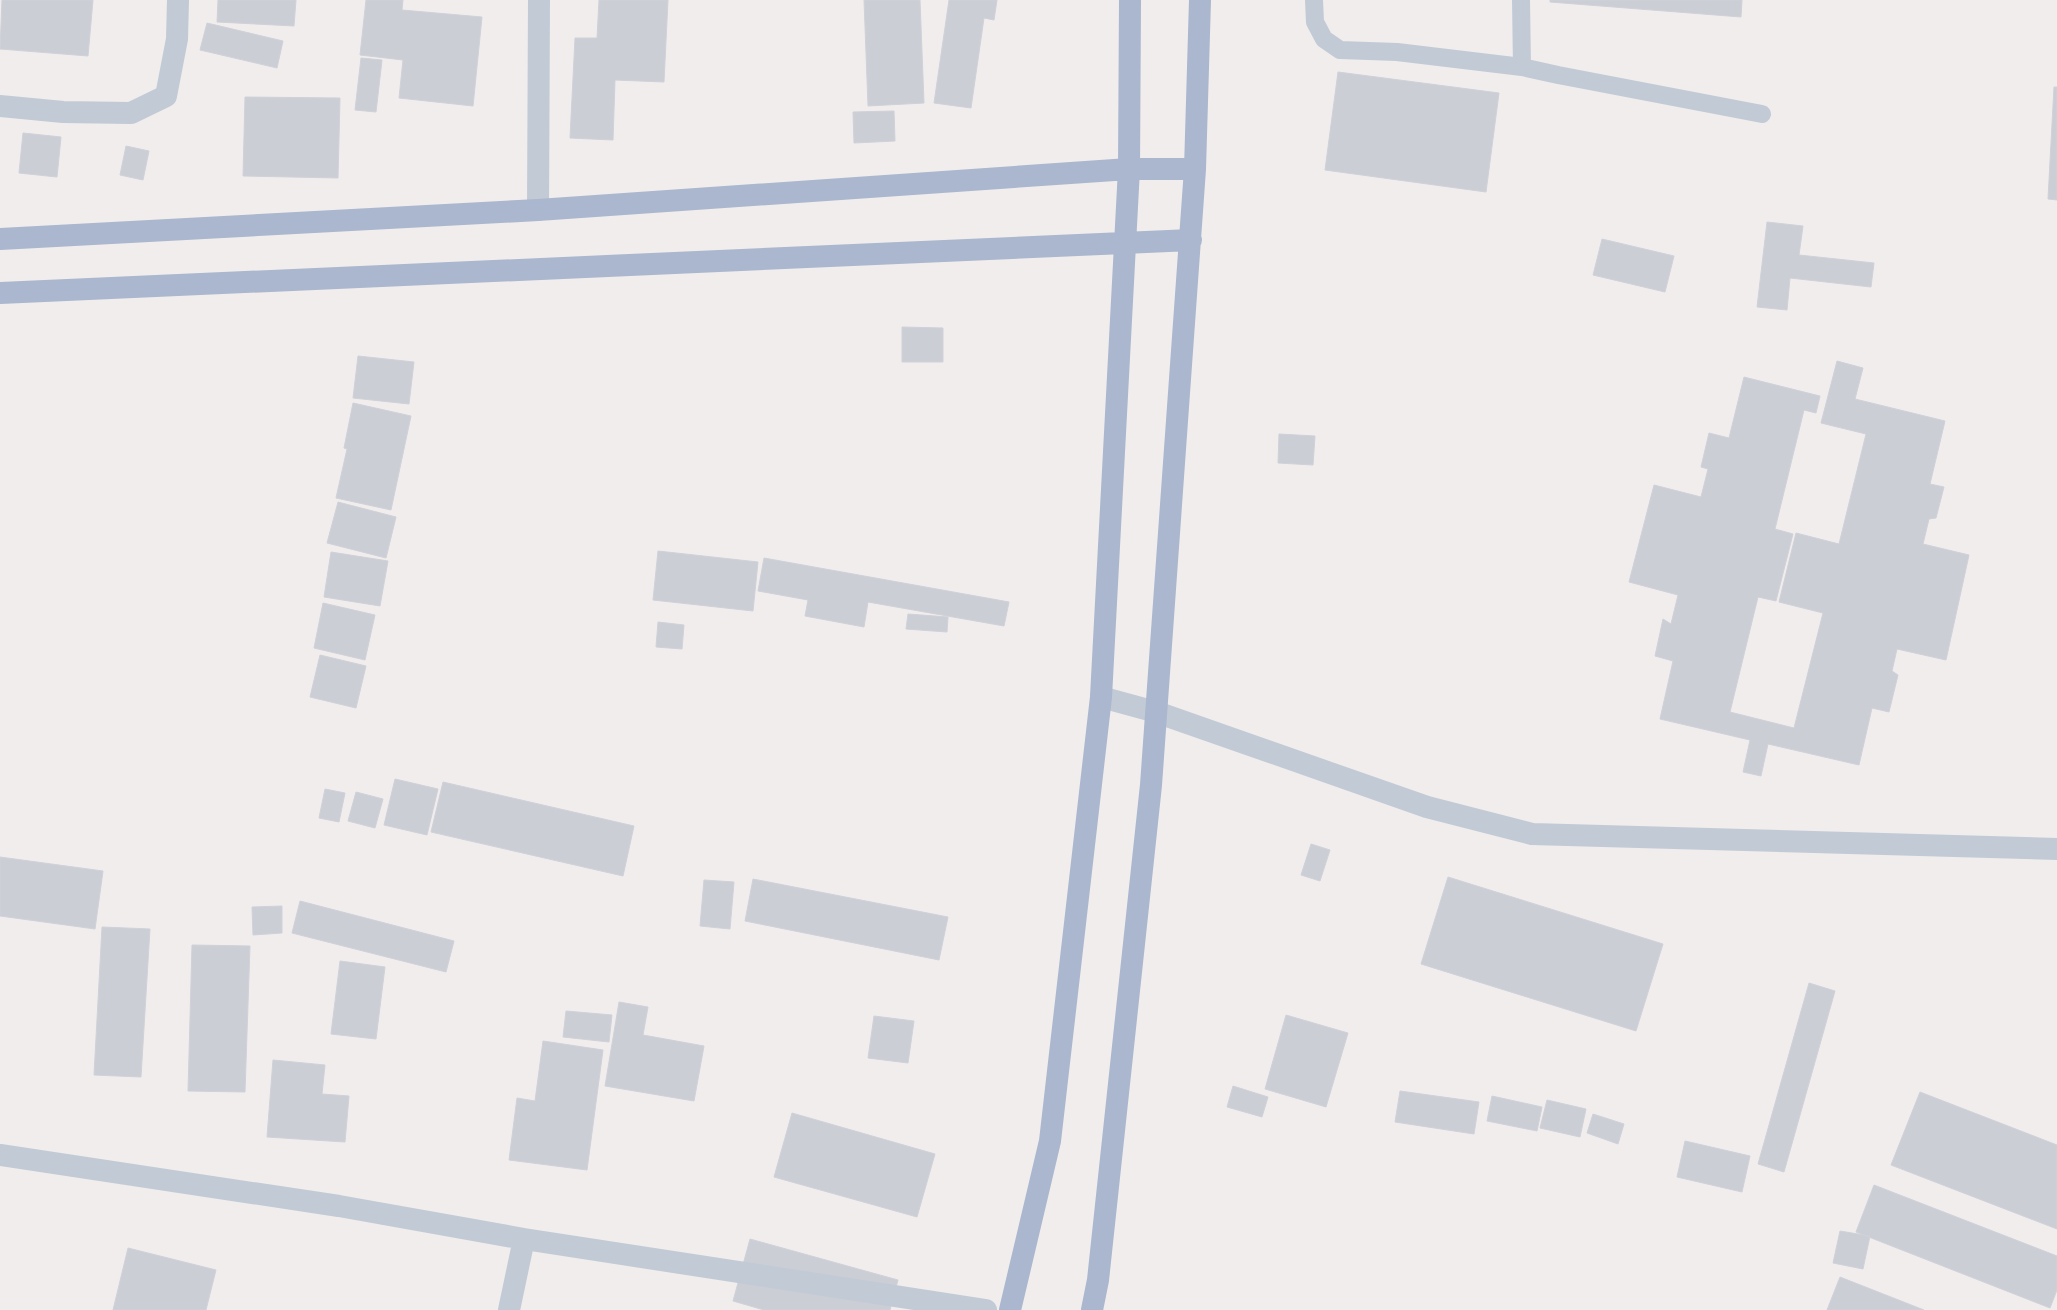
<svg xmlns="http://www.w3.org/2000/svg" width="2057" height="1310" font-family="Commissioner,sans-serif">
	<rect width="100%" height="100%" fill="#f0edec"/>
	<path fill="#cbced5" stroke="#d0d1d9" d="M2,0H93L88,56L0,49Z
		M218,0H296L294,26L217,22Z
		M366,0H403L402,10L482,17L473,106L399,98L403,60L360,55Z
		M599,0H668L664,82L615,80L613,140L570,138L575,38H597Z
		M864,0H920L924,103L868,106Z
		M949,0H997L994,20L984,18L971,108L934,103Z
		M1550,0H1742L1741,17L1550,2Z
		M207,23L283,41L277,68L200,50Z
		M361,58L382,60L376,112L355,110Z
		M1338,72L1499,93L1486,192L1325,170Z
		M2054,87H2057V200L2048,199Z
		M245,97L340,98L338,178L243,176Z
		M894,111L895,141L854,143L853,112Z
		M23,133L61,137L57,177L19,173Z
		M126,146L149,151L143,180L120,175Z
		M1767,222L1803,226L1799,255L1874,263L1871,287L1790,278L1787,310L1757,307Z
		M1602,239L1674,256L1665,292L1593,275Z
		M902,327L943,328V362H902Z
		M358,356L414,362L409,404L353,398Z
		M1837,361L1863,368L1855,399L1945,421L1930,484L1944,487L1936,518L1929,519L1923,544L1969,555L1946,660L1897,649L1892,671L1898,675L1889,712L1872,708L1859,765L1768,744L1761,776L1743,772L1750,740L1660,719L1673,661L1655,656L1663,619L1671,624L1678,595L1629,582L1654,485L1701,497L1708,469L1701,467L1709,433L1729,438L1744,377L1820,396L1816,413L1804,410L1775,529L1793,534L1776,601L1758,597L1730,712L1794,728L1823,613L1779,602L1796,533L1839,544L1866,434L1821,423Z
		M353,403L411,416L391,510L336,498L347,449L344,448Z
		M1279,434L1315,436L1313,465L1278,463Z
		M338,502L396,517L386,558L327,543Z
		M658,551L758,562L753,611L653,600Z
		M331,552L388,561L380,606L324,597Z
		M764,558L1009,602L1004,626L868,602L864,627L805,616L808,600L758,591Z
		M323,603L375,615L365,660L314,648Z
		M908,614L948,617L947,632L906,629Z
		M658,622L684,625L682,649L656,647Z
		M320,655L366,666L356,708L310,697Z
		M395,779L438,789L427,835L384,825Z
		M443,782L634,826L623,876L431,832Z
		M325,789L345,793L339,822L319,818Z
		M356,792L383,799L375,828L348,821Z
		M1311,844L1330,850L1320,881L1301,875Z
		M0,857L103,871L95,929L0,916Z
		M1448,877L1663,944L1636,1031L1421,964Z
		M753,879L948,917L939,960L745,921Z
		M704,880L734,882L730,929L700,926Z
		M300,901L454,941L446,972L292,933Z
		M282,906V933L253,935L252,907Z
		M102,927L150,929L141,1077L94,1075Z
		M192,945L250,946L245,1092L188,1091Z
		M340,961L385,967L376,1039L331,1034Z
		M1809,983L1835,991L1784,1172L1758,1164Z
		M619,1002L648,1007L643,1035L704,1046L694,1101L605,1086Z
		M566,1011L612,1015L609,1042L563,1037Z
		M1286,1015L1348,1033L1326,1107L1265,1089Z
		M874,1016L914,1021L908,1063L868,1058Z
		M543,1041L603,1050L587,1170L509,1160L517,1098L535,1101Z
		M273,1060L325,1065L322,1094L349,1096L345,1142L267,1137Z
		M1233,1086L1268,1097L1262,1117L1227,1107Z
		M1400,1091L1479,1102L1474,1134L1395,1122Z
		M1920,1092L2057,1145V1229L1891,1165Z
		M1492,1096L1542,1107L1537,1131L1487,1121Z
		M1547,1100L1586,1109L1580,1137L1540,1128Z
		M792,1113L935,1154L917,1217L774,1177Z
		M1593,1114L1624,1124L1618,1144L1587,1133Z
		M1685,1141L1750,1156L1742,1192L1677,1177Z
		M1874,1185L2057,1256V1290L2050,1308L1856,1232Z
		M1840,1231L1870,1236L1863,1269L1833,1263Z
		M750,1239L898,1280L890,1310H764L733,1301Z
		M128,1248L216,1270L206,1310H113Z
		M1840,1277L1924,1310H1827Z"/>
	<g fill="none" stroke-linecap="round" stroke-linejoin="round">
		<path stroke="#c2cad6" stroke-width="18" d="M1314,0L1315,22L1324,39L1340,50L1397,52L1522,67
			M1521,0L1522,67L1558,75L1762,114"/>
		<path stroke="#c2cad6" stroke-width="22" d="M0,106L63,112L131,113L166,96L177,39L178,0
			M538,210L539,0
			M1101,697L1156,712L1427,807L1532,834L2057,849
			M0,1155L339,1206L524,1239L509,1310
			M524,1239L986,1310"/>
		<path stroke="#aab7ce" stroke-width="22" d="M0,239L538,210L1129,169H1195
			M0,293L1191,240
			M1010,1310L1050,1141L1101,697L1129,169L1130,0
			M1092,1310L1098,1280L1151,785L1195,169L1200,0"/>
	</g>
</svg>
